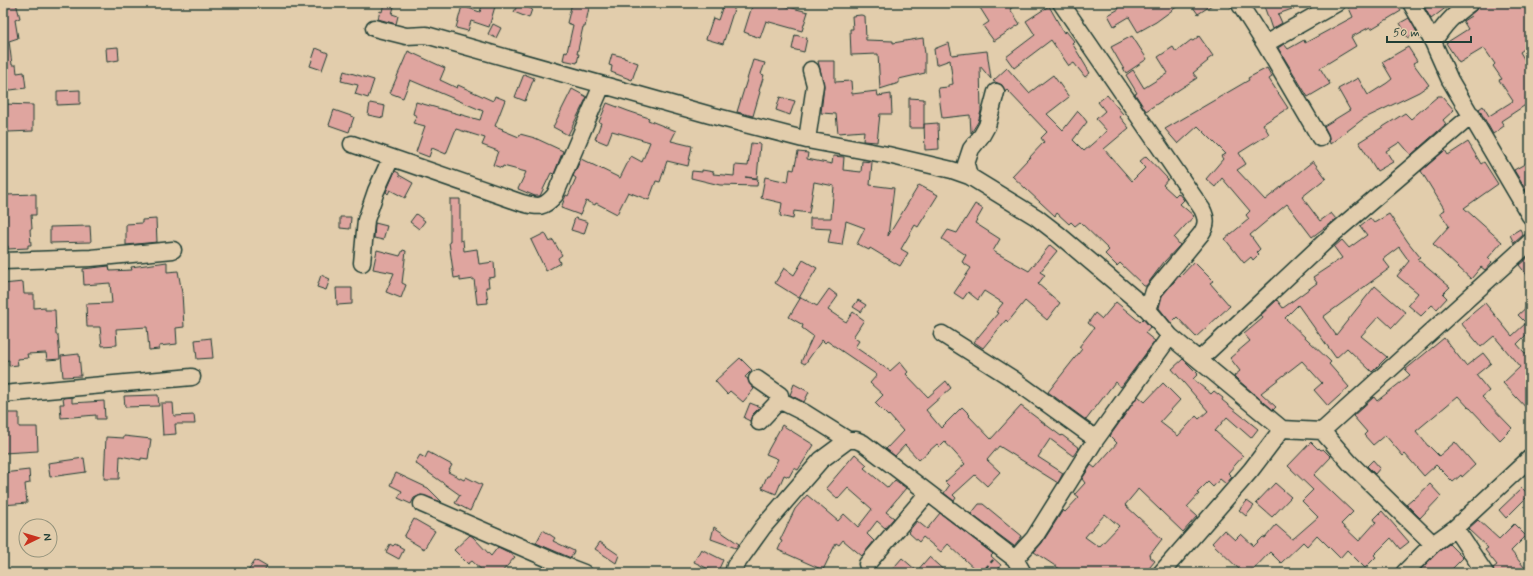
<svg xmlns="http://www.w3.org/2000/svg" width="1533" height="576" font-family="Mynerve,sans-serif">
	<rect width="100%" height="100%" fill="#e2cdac"/>
	<filter id="ink" filterUnits="userSpaceOnUse"><feTurbulence type="fractalNoise" baseFrequency=".025" numOctaves="2"/><feDisplacementMap in="SourceGraphic" scale="8" xChannelSelector="R" yChannelSelector="G"/><feConvolveMatrix kernelMatrix="1 2 1 2 8 2 1 2 1" color-interpolation-filters="sRGB"/></filter>
	<g filter="url(#ink)">
		<path fill="#dfa59f" stroke="#1f3d34" fill-rule="evenodd" d="M9,3H16L20,18L15,20L18,38L9,41L12,65H16L17,73L24,72L26,88L3,91V5Z
			M384,3H395L392,14L398,16L396,24L378,19L380,11L382,12Z
			M483,3H496L489,27L471,21L468,31L456,28L462,6L480,12Z
			M572,3H590L585,27H583L577,54H579L577,63L563,60L565,51L567,52L573,25L567,23Z
			M724,3H736L723,44L706,39L713,18L718,20Z
			M753,3H773L808,12L802,31L766,21L760,38L744,32Z
			M977,3H1019L1010,9L1020,24L994,41L983,26L989,22Z
			M1116,3H1182L1156,22L1138,32L1129,17L1114,26L1108,15L1119,9Z
			M1190,3H1215L1198,14Z
			M1263,3H1305L1306,4L1278,14L1282,23L1272,29Z
			M1354,3H1396L1401,11L1371,29L1370,27L1351,37L1356,46L1320,68L1330,84L1308,97L1278,48L1284,44L1288,49L1304,40L1305,43L1353,17L1348,6Z
			M1433,3H1452L1431,19L1425,8Z
			M1481,3H1530V45L1520,52L1530,69V102L1501,121L1504,126L1493,134L1479,109L1483,106L1489,116L1513,101L1499,80L1502,79L1493,66L1495,64L1484,48L1459,63L1446,43L1468,29L1463,21L1471,16L1470,15L1476,10Z
			M518,4L532,9L529,18L514,12Z
			M1049,6L1064,33L1066,31L1074,41L1072,43L1090,73L1085,77L1074,63L1069,66L1051,40L1014,68L1006,57L1035,35L1026,21Z
			M861,15L865,16L866,40L893,41V43L923,38L925,54V73L899,79V83L880,89L878,54L851,55L850,29H853L852,16Z
			M1409,18L1417,32L1408,38L1400,23Z
			M493,24L501,28L496,38L488,34Z
			M795,35L807,38L804,52L792,49Z
			M1132,36L1147,59L1126,73L1111,47Z
			M1199,36L1213,56L1207,60L1208,61L1193,73L1197,78L1146,111L1135,94L1137,93L1126,75L1133,70L1144,88L1168,73L1158,57L1173,47L1176,52L1191,40L1193,41Z
			M949,43L952,55L987,51L991,79L980,66L981,111L978,122L971,133L970,115L942,118L938,88L948,87V85L953,84L950,60L936,65L934,49Z
			M118,47L119,60L107,62L106,48Z
			M1408,47L1417,61L1413,63L1429,85L1419,92L1363,119L1330,144L1328,134L1324,126L1350,110L1338,89L1358,78L1368,95L1387,83L1392,79L1382,62Z
			M316,48L328,53L322,70L310,66Z
			M408,51L445,68L440,80L457,88L458,85L493,101L495,96L505,100L495,126L503,129L502,130L519,137L520,134L535,138L563,151L554,174L551,173L540,196H535L518,189L526,172L503,166L502,168L493,165L498,151L482,145L485,138L456,129L446,154L432,148L429,157L416,152L425,126L413,123L417,116L413,114L416,102L480,120L483,111L410,80L403,98L390,93Z
			M612,54L624,57V58L638,63L632,80L611,72L612,66L609,65Z
			M753,60L765,63L761,74L764,75L759,91L760,92L753,116L737,112Z
			M818,61H835V82L851,81L852,94L877,91L878,96L891,94L892,114H880L877,142L863,141L864,131L838,133L836,114L821,113L824,86Z
			M1007,68L1029,93L1053,75L1069,97L1047,114L1063,130L1078,111L1081,114L1087,122L1073,140L1084,151L1107,131L1096,119L1105,111L1098,102L1107,95L1123,114L1120,117L1129,128L1104,149L1132,181L1145,168L1139,162L1146,156L1168,179L1163,185L1175,196L1178,193L1184,200L1180,204L1194,216L1174,238L1180,245L1164,262L1146,286H1144L1120,263L1117,266L1105,254L1109,250L1080,222L1075,226L1071,222L1069,224L1057,213L1055,216L1012,176L1044,142L1041,138L1047,132L1007,90L1005,92L1002,85L993,81Z
			M1267,68L1272,77L1269,79L1288,108L1263,124L1269,134L1239,153L1246,164L1237,170L1265,200L1313,161L1326,178L1302,197L1320,221L1331,213L1336,219L1312,237L1287,204L1250,235L1260,249L1257,252L1259,254L1253,260L1251,257L1244,263L1225,239L1249,219L1246,215L1250,211L1222,178L1215,187L1206,179L1223,159L1221,156L1226,154L1198,126L1178,144L1165,129L1249,80L1248,78Z
			M344,71L374,80L368,98L355,94L358,85L341,81Z
			M524,74L534,78L525,101L515,97Z
			M572,89L587,97L568,135L553,127Z
			M80,90V104L57,105V91Z
			M1438,96H1442L1454,110L1443,120L1446,124L1411,155L1400,142L1386,151L1393,162L1377,171L1359,142L1405,113L1411,119Z
			M780,97L795,101L790,115L776,110Z
			M909,98L924,99V128H909Z
			M370,103L385,106L383,118L368,115Z
			M607,103L628,111L649,118L648,120L676,131L671,141L692,146L688,166L667,161L660,182L656,181L649,200L628,192L617,214L596,203L595,205L586,201L580,215L561,208L566,195L568,196L576,178L573,176L581,159L620,178L631,156L642,162L650,142L612,131L607,144L595,139L601,123L599,122Z
			M3,104L33,105V131L8,132V131H3Z
			M334,110L354,117L349,132L329,125Z
			M938,123L939,149L925,150L924,124Z
			M1468,142L1481,164L1484,162L1498,184L1464,208L1502,242L1488,258L1492,262L1485,270L1481,267L1471,279L1433,244L1449,226L1440,213L1445,210L1421,171L1445,150L1448,155Z
			M751,143L760,144L757,178L745,177L758,179L757,186L720,185L691,178L692,171L702,172V170L714,172L713,174L734,176L735,165L748,166Z
			M798,152L808,153L807,159L832,164L833,156L844,157L843,170L861,172L862,161L872,162L870,185L894,188L888,236L919,185L938,195L918,227L915,225L901,249L908,253L900,266L870,248L869,250L857,244L865,228L846,221L842,245L828,243L831,229L810,228V218H831L834,186L814,182L809,213L794,211L793,219L780,216L782,203L761,198L765,177L788,182L790,169L794,170Z
			M1530,161V197L1514,170Z
			M395,171L399,173V175L413,183L405,198L390,190L388,194L386,192Z
			M36,194V215H31L32,229H30L31,245H28V248L8,249V246H4L3,221H6V195Z
			M450,199H460V241L463,240L464,251L477,249L479,264L494,262L495,277L488,278L489,287H486L488,303L477,304L474,279L460,281V277L454,278L449,242H450Z
			M975,204L983,209L975,223L1000,239L993,251L1029,271L1050,245L1057,251L1040,272L1045,275L1038,284L1060,303L1047,320L1025,301L1008,322L1006,320L983,348L974,342L998,313L996,312L1003,303L984,291L978,300L968,292L963,299L954,293L971,268L962,262L966,255L942,239L948,230L957,233Z
			M416,214L425,221L419,229L410,222Z
			M1389,214L1408,242L1420,257L1417,259L1450,287L1443,294L1447,298L1437,309L1432,305L1421,316L1408,305L1418,293L1397,276L1409,261L1399,247L1383,259L1390,268L1323,317L1336,335L1375,286L1406,313L1392,328L1379,316L1361,336L1387,357L1372,372L1347,348L1336,358L1298,305L1285,318L1331,362L1329,364L1349,387L1328,406L1314,390L1322,383L1302,361L1261,393L1276,407L1273,410L1238,380L1234,376L1240,371L1230,358L1250,341L1244,334L1263,318L1261,315L1277,300L1283,308L1317,283L1313,277L1342,258L1334,247L1342,240L1349,248L1367,235L1360,226L1370,218L1374,223Z
			M340,217H351L350,229L340,228Z
			M575,218L588,222L584,234L571,230Z
			M156,219L157,242L126,245V224L142,223V220Z
			M375,223L387,226L383,240L374,238Z
			M90,226L91,242L50,243V227Z
			M1520,229L1523,235L1514,243L1510,235Z
			M545,233L550,242L553,240L562,255L558,258L560,263L546,271L531,240Z
			M377,250L400,256L403,250L406,251L402,283L406,285L401,298L386,292L394,273L373,269Z
			M1530,256V279L1519,265Z
			M803,260L817,268L799,298L775,283L784,268L794,275Z
			M167,262V272L178,271L182,293L184,327L176,328L177,344L159,346V349L149,350L147,327L116,329L117,345L102,346L100,327H87L86,304L112,303L110,283L84,285L83,269L109,266L110,271L132,270L131,267Z
			M1194,262L1213,281L1210,283L1230,306L1196,337L1177,317L1171,323L1159,308L1162,296L1179,276L1180,277Z
			M321,275L330,279L326,290L317,287Z
			M23,282L24,294H34V308L45,307V310H55L56,335H58L60,359L47,360L46,353L27,354L28,358L17,359L18,365L9,366V360L3,361V284Z
			M336,288H352V304L337,305Z
			M829,289L838,296L828,310L846,322L853,312L864,320L853,337L859,341L855,347L890,371L900,362L908,372L906,374L928,397L946,381L951,388L926,410L941,428L962,407L970,415L969,416L991,439L1021,406L1061,436L1062,435L1079,448L1073,456L1050,439L1038,457L1063,473L1058,483L999,446L987,460L1000,472L987,486L975,475L953,495L956,498L954,501L944,493L949,486L945,482L965,464L945,442L940,447L937,444L919,460L905,445L895,456L886,449L903,431L889,415L888,416L875,403L883,395L870,383L877,375L827,341L825,343L822,340L805,364L801,362L813,336L802,328L803,325L789,317L801,297L817,306Z
			M858,300L866,305L861,312L853,307Z
			M1116,302L1140,322L1143,319L1150,327L1145,333L1155,341L1121,387L1115,382L1086,420L1048,392L1082,349L1079,347L1094,328L1088,323L1095,313L1102,319Z
			M1485,303L1512,336L1526,323L1518,315L1530,304V331L1517,344L1530,359V412L1503,383L1520,367L1494,336L1481,347L1461,323Z
			M211,338L213,358L197,359L195,340Z
			M1444,338L1466,366L1483,353L1491,363L1476,375L1489,391L1482,397L1512,428L1500,440L1470,408H1469L1458,396L1416,431L1428,446H1429L1439,456L1455,442L1475,465L1462,477L1461,475L1453,482L1436,465L1424,476L1405,454L1403,456L1385,435L1373,445L1364,435L1367,432L1353,416L1374,397L1377,401L1410,375L1405,370Z
			M79,354L81,376L63,377L61,356Z
			M740,358L752,370L745,377L748,379L749,383L754,389L743,402L730,391L727,394L715,381Z
			M1183,359L1198,374L1193,379L1211,394L1214,391L1223,398L1222,400L1258,429L1251,438L1227,417L1215,431L1243,456L1228,473L1232,477L1226,484L1220,479L1213,487L1208,482L1197,493L1199,494L1187,507L1197,516L1183,532L1138,489L1136,492L1125,505L1162,539L1149,556L1155,561L1145,573H1066L1034,552L1042,543L1063,510L1065,512L1079,497L1075,494L1085,483L1082,479L1091,465L1095,468L1117,443L1110,436L1138,396L1145,402L1163,383L1180,400L1160,422L1178,436L1196,416L1199,419L1208,411L1172,369ZM1105,514L1119,526L1099,547L1085,537Z
			M794,384L809,392L804,402L790,395Z
			M158,395L159,406L125,407L124,396Z
			M72,397V403L104,401L105,419H96V415L61,418L60,404H64L63,398Z
			M161,403H173L174,416L194,415L195,424H175L176,434L163,435Z
			M750,403L760,407L752,415L750,421L744,418Z
			M3,413H19V427H37L38,451L3,453Z
			M782,425L814,445L798,470L794,468L789,477L784,475L776,494L762,488L767,476H769L778,459L766,454Z
			M124,436L151,439L148,459L141,458V460L120,456L119,479H104L106,437L124,438Z
			M1311,442L1318,449L1319,448L1321,450L1323,449L1331,457L1314,475L1353,512L1341,524L1359,541L1376,522L1374,519L1382,511L1409,542L1400,549L1391,538L1374,555L1376,557L1365,568L1347,550L1340,558L1317,535L1307,546L1303,542L1281,563L1270,552L1250,573H1243L1212,543L1224,530L1235,540L1241,534L1254,546L1263,537L1265,538L1276,525L1292,539L1294,538L1318,517L1302,501L1313,490L1288,466Z
			M428,452L452,465L448,472L464,480L466,477L482,485L470,511L455,503L460,495L415,463L420,455L425,458Z
			M855,454L867,465L864,468L888,488L895,480L906,488L886,512L894,518L885,528L877,521L867,534L874,541L862,556L843,540L839,545L836,543L823,570L778,550L782,541L780,540L795,509L807,495L838,521L844,514L858,527L872,509L848,488L838,499L826,488Z
			M84,458L86,472L50,477L48,463Z
			M1373,460L1380,468L1375,474L1367,466Z
			M29,470L30,483L25,484L27,503L3,505V473Z
			M396,473L428,488L442,502L421,495L414,498L411,504L398,498L402,491L390,485Z
			M1275,483L1291,497L1272,517L1256,503Z
			M1430,484L1441,496L1420,518L1406,504L1412,499L1413,500Z
			M1522,488L1529,495L1506,518L1499,510Z
			M1247,501L1254,506L1246,516L1239,510Z
			M979,504H983L1022,536L1014,546L971,514Z
			M940,513L993,554L991,556L1001,565L999,568L1004,573H979L948,544L941,552L923,537L919,542L908,532L917,521L927,529Z
			M414,519L435,531L424,549L404,537Z
			M1478,520L1499,539L1514,524L1526,536L1511,551L1529,573H1494L1493,568L1497,565L1485,550L1488,548L1468,529Z
			M714,527L739,544L736,548L711,539Z
			M543,530L555,538L553,541L574,551L571,558L536,543Z
			M470,535L473,537L491,556L498,547L510,553L515,557L501,573H485L472,561L468,564L454,550Z
			M600,542L619,555L616,563L595,549Z
			M390,544L393,546L395,544L404,549L399,559L386,552Z
			M1449,544L1463,558L1448,573H1417L1439,551Z
			M701,549L723,560L717,573L694,562Z
			M929,557L947,573H889L902,558L917,571Z
			M255,560L267,567L263,573H246Z"/>
		<g fill="none" stroke-linecap="round" stroke-linejoin="round">
			<g stroke="#1f3d34" stroke-width="19">
				<path id="minor" d="M1061,3L1202,209C1207,219 1207,225 1201,234L1154,291L1148,310
					M1239,3L1265,44
					M1411,3L1433,42L1450,80L1530,216
					M374,28L406,36L426,35L710,115L807,140L888,155L952,170L969,176L1036,217L1058,234L1148,310L1170,336L1282,429L1322,431L1350,463L1433,544
					M1433,42C1445,24 1452,16 1470,3
					M1320,138L1265,44L1337,3
					M807,140L815,85L811,70
					M352,144L522,203C538,207 543,209 555,195L602,85
					M969,176L966,164L971,149L982,135L987,126L996,92
					M3,261L91,258L173,250
					M362,263L366,220L376,191L391,158
					M942,334L1013,379L1096,439
					M1199,360L1333,234L1472,115
					M757,379L780,395L781,401
					M3,394L192,377
					M759,422L775,405L781,401L805,413L848,440
					M1322,431L1530,242
					M422,504L558,563L584,573
					M1455,528L1485,573
					M1015,559L1034,538L1096,439L1170,336
					M867,564L928,493
					M733,573L735,566L763,527L821,460L848,440H856L863,443L1015,559L1023,573
					M1161,573L1251,470L1282,429
					M1404,573L1433,544L1455,528L1530,458"/>
			</g>
			<path stroke="#1f3d34" stroke-width="2" stroke-dasharray="4 3" stroke-linecap="butt" d="M981,573L994,559"/>
			<use href="#minor" stroke="#e2cdac" stroke-width="16"/>
		</g>
	</g>
	<rect width="1533" height="576" fill="none" stroke="#e2cdac" stroke-width="16"/>
	<rect x="8" y="8" width="1517" height="560" fill="none" stroke="#1f3d34" stroke-width="1.5" filter="url(#ink)"/>
	<g transform="translate(38 538) rotate(85)"><circle r="19" fill="#e2cdac" stroke="#94937c"/>
	<path d="M0-3L7 15L0 10L-7 15Z" fill="#c8321e"/>
	<text y="-6" font-size="11" font-weight="bold" text-anchor="middle" fill="#1f3d34">N</text>
	</g>
	<path d="M1387 36v6h84v-6" fill="none" stroke="#1f3d34" stroke-width="2"/>
	<text x="1393" y="36" font-size="12" fill="#1f3d34" stroke="#e2cdac" stroke-width="3" paint-order="stroke">50 m</text>
</svg>
